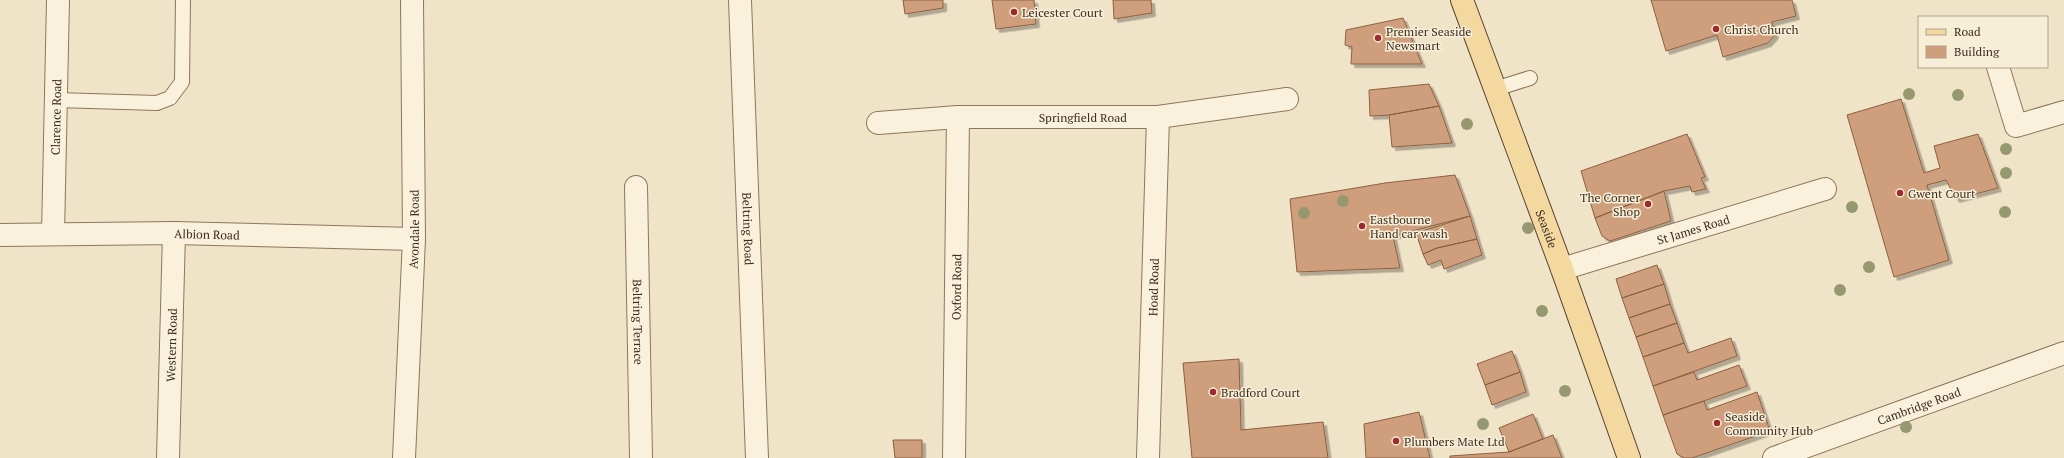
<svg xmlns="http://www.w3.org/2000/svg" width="2064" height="458" font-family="'PT Serif',serif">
	<defs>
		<filter id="shadow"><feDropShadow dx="3.5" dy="3.5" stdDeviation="0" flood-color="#0004"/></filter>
	</defs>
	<rect width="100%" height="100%" fill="#f0e4c8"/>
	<path fill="#cf9f7d" stroke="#8d5f41" filter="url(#shadow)" d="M903,0H943V8L905,14Z
		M992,0H1034L1036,24L996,29Z
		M1113,0H1151L1152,13L1114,19Z
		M1651,0H1792L1796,16L1772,22L1775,35L1768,43L1723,57L1717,35L1666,51Z
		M1403,18L1422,64H1351L1352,47L1345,45L1346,30Z
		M1429,84L1439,106L1389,115L1370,116L1369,90Z
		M1901,99L1924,173L1940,168L1934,146L1978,134L1998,188L1956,199L1946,180L1927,185L1949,260L1894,277L1847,115Z
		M1439,106L1452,143L1392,147L1389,115Z
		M1687,134L1705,177L1701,178L1706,189L1692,192L1690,186L1664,191L1595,218L1581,171Z
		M1455,175L1470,216L1393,236L1400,268L1297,272L1290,199L1385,183Z
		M1664,191L1671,221L1610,241L1602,236L1595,218Z
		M1470,216L1477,239L1437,248L1423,254L1416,233Z
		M1477,239L1482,255L1444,269L1441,260L1428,265L1423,254L1437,248Z
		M1657,265L1664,284L1622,298L1616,279Z
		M1664,284L1670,304L1629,318L1622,298Z
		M1670,304L1677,323L1636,337L1629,318Z
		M1677,323L1684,343L1643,357L1636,337Z
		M1731,338L1737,356L1653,386L1643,357L1684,343L1688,353Z
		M1512,351L1520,372L1485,385L1477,364Z
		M1239,359L1241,430L1323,422L1328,458H1192L1183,363Z
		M1739,365L1747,386L1663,415L1653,386L1694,372L1697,380Z
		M1520,372L1526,392L1492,405L1485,385Z
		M1757,392L1770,431L1692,458H1684L1677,454L1663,415L1704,401L1707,410Z
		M1419,412L1430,458H1366L1364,424Z
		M1533,414L1543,439L1509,452L1499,428Z
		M1553,435L1562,458H1450V456L1509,452Z
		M893,440H922V458H895Z"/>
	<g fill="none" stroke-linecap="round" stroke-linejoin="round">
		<g stroke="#8d765c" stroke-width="16">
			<path id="service" d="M1495,89L1530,78
				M56,100L157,103L170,98L182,82L183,0"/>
		</g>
		<g stroke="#8d765c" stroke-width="24">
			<g id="minor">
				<path id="s1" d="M740,0L757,458"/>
				<path d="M1998,67L2016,126L2064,112"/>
				<path id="s2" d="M878,123L958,117H1158L1287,99"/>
				<path id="s3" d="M636,187L641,458"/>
				<path id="s4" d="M53,234L58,0"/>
				<path id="s5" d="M0,235L174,233L414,239"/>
				<path id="s6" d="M1562,269L1825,189"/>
				<path id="s7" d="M168,458L174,233"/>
				<path id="s8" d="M404,458L414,239L412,0"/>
				<path id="s9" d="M954,458L958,117"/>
				<path id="s10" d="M1148,458L1158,117"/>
				<path id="s11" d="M1774,458L2064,353"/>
			</g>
		</g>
		<g stroke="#5b4430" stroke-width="24">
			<g id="primary">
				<path id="s12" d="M1462,0L1562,269L1629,458"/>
			</g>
		</g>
		<use href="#service" stroke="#faf1dc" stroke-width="14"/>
		<use href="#minor" stroke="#faf1dc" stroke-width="22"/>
		<use href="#primary" stroke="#f3d9a0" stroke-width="22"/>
	</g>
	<g fill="#96986f">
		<circle cx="1909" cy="94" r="6"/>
		<circle cx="1958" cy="95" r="6"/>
		<circle cx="1467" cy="124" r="6"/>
		<circle cx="2006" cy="149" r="6"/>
		<circle cx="2006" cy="173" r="6"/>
		<circle cx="1343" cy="201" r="6"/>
		<circle cx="1852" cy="207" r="6"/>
		<circle cx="2005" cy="212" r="6"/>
		<circle cx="1304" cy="213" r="6"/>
		<circle cx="1528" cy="228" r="6"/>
		<circle cx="1869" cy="267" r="6"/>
		<circle cx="1840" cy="290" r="6"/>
		<circle cx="1542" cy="311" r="6"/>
		<circle cx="1565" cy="391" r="6"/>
		<circle cx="1483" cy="424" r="6"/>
		<circle cx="1906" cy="427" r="6"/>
	</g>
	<g fill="#9e2a2b" stroke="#f7eed8" stroke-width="1.5">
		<circle cx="1014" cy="12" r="4"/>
		<circle cx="1716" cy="29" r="4"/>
		<circle cx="1378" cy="38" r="4"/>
		<circle cx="1900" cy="193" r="4"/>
		<circle cx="1648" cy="204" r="4"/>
		<circle cx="1362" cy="226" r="4"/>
		<circle cx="1213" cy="392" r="4"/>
		<circle cx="1717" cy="423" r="4"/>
		<circle cx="1396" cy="441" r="4"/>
	</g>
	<g text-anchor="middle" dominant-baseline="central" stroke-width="3" stroke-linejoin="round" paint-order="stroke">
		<g font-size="12" fill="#3d2e20" stroke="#f7eed8" text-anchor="start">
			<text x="1022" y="12">Leicester Court</text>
			<text x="1724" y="29">Christ Church</text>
			<text x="1386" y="31">Premier Seaside<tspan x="1386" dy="14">Newsmart</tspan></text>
			<text x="1908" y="193">Gwent Court</text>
			<text x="1640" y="197" text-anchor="end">The Corner<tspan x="1640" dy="14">Shop</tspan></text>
			<text x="1370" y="219">Eastbourne<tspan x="1370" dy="14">Hand car wash</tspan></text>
			<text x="1221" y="392">Bradford Court</text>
			<text x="1725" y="416">Seaside<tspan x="1725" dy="14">Community Hub</tspan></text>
			<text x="1404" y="441">Plumbers Mate Ltd</text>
		</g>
		<g font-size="12" fill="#3d2e20" stroke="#f7eed8">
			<text stroke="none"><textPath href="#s4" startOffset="117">Clarence Road</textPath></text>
			<text stroke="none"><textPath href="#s2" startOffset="205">Springfield Road</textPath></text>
			<text stroke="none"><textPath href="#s8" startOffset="229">Avondale Road</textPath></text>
			<text stroke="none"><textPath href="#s1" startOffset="229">Beltring Road</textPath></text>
			<text stroke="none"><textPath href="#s12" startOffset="244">Seaside</textPath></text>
			<text stroke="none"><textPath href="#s6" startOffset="137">St James Road</textPath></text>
			<text stroke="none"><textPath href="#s5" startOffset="207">Albion Road</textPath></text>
			<text stroke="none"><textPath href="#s9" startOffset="171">Oxford Road</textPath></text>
			<text stroke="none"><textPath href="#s10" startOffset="171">Hoad Road</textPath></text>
			<text stroke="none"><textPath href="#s3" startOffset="135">Beltring Terrace</textPath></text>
			<text stroke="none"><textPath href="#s7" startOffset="113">Western Road</textPath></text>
			<text stroke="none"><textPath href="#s11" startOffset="154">Cambridge Road</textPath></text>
		</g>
	</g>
	<rect x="1918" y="16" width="130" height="52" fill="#f7eed8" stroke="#ada18e"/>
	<rect x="1926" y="29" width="20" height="6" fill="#f3d9a0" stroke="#ada18e"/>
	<text x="1954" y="36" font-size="12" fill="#3d2e20">Road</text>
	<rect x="1926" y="46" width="20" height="12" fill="#cf9f7d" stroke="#ada18e"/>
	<text x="1954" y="56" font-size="12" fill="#3d2e20">Building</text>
</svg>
